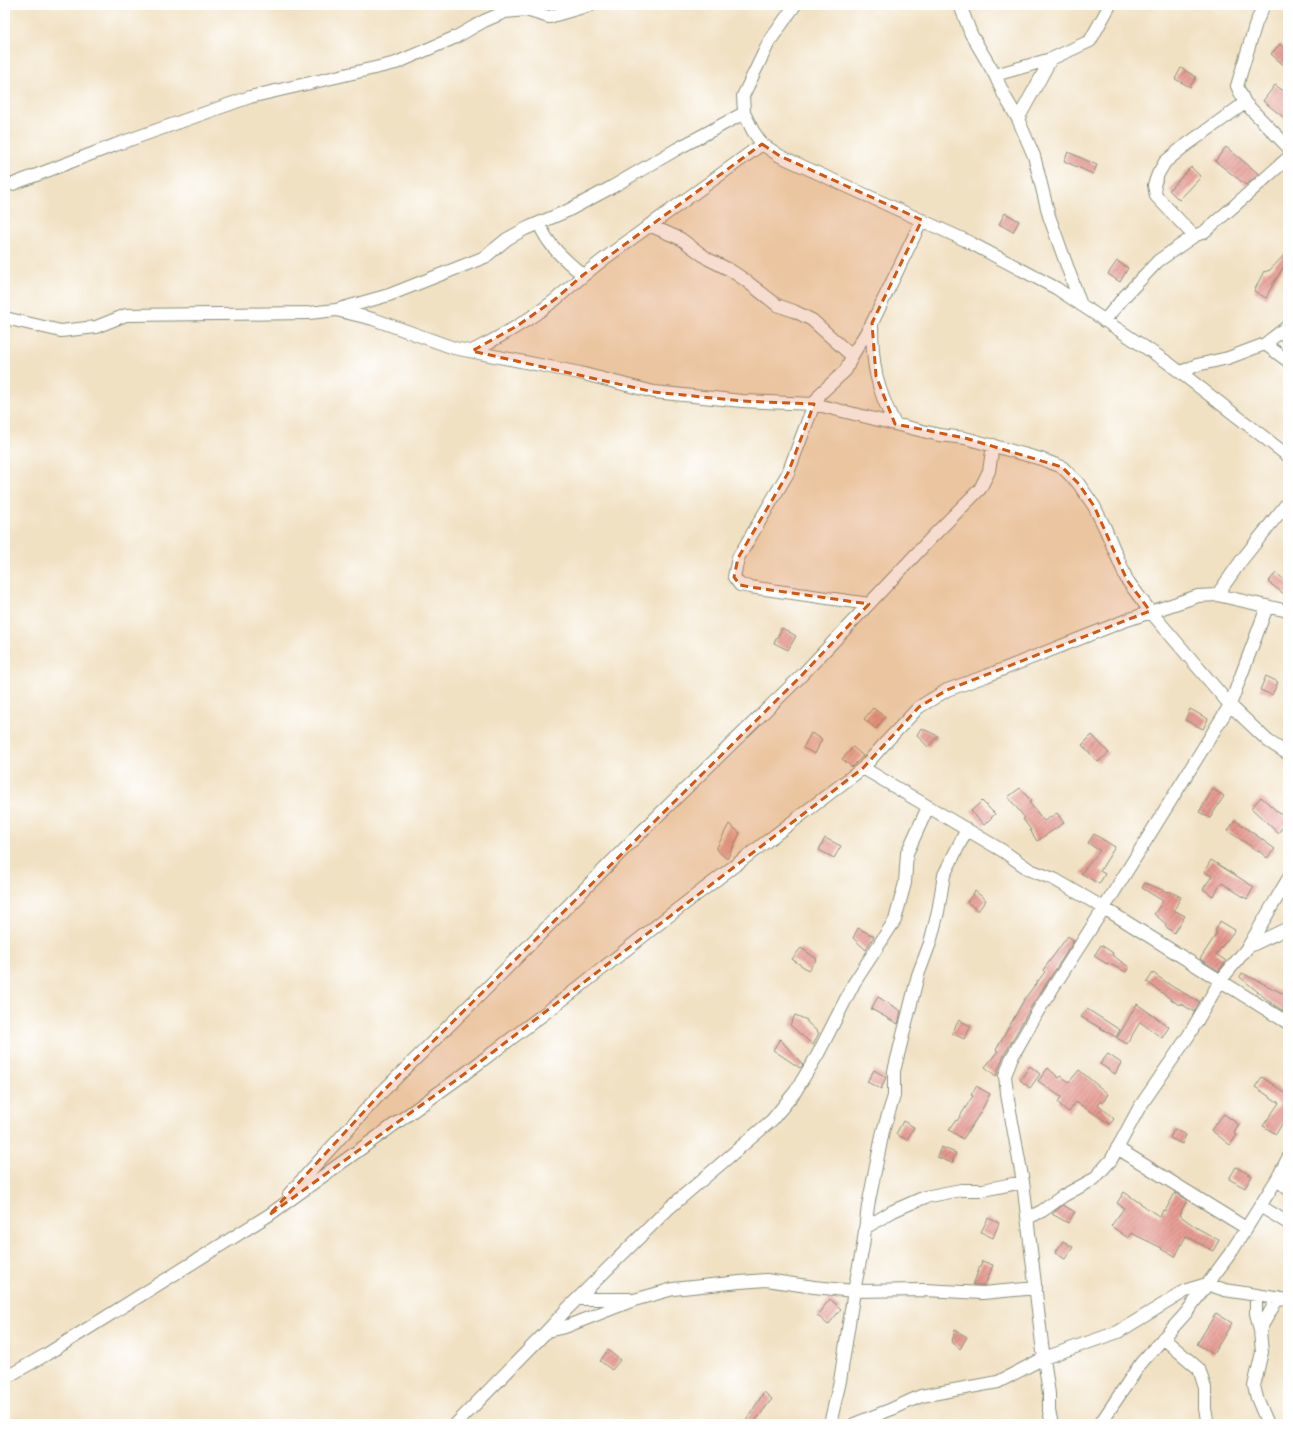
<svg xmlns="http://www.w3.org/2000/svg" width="1293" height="1429" font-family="'Patrick Hand',sans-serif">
	<defs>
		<pattern id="building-hatch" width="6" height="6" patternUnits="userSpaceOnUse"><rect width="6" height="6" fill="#e5968d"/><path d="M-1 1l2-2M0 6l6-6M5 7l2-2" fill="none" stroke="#b97c74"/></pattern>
	</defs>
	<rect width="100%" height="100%" fill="#fff"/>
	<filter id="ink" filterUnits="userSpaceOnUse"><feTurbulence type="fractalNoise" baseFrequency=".025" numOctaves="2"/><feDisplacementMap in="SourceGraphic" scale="8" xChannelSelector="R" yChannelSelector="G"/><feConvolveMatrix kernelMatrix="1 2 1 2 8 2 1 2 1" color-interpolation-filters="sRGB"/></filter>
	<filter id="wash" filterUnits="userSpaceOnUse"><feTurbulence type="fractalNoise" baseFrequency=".012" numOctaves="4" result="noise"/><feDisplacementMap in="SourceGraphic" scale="16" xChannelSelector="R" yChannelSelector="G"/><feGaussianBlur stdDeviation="0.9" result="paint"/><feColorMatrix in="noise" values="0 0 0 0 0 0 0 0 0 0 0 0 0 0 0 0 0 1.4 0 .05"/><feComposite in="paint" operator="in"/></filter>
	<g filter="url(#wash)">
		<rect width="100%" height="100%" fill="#f1e1c3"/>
		<g id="blocks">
			<path fill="url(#building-hatch)" d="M1280,44L1288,51V69L1271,54Z
				M1181,68L1196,77L1190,87L1175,79Z
				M1275,85L1288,94V121L1263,101Z
				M1226,147L1259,174L1246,185L1215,161Z
				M1068,152L1097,165L1093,174L1064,161Z
				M1191,167L1201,177L1179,200L1169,190Z
				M1005,213L1019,221L1013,232L999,224Z
				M1287,252L1288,260L1273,284L1266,298L1254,291L1264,271L1266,272L1268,270L1269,271Z
				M1117,261L1128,268L1120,282L1108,274Z
				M1276,573L1288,583V597L1268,582Z
				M782,628L796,636L788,650L774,643Z
				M1266,676L1278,682L1272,695L1260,690Z
				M873,708L885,717L876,729L864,719Z
				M1190,709L1208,719L1203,729L1185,720Z
				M921,728L938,736L928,747L917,735Z
				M811,733L822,739L815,754L803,748Z
				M1092,735L1109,753L1098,762L1082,745Z
				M853,747L863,756L852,767L842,759Z
				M1020,788L1031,801L1029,802L1044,821L1057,813L1064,823L1037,841L1030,830H1031L1023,819L1025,818L1008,797Z
				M1213,789L1224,796L1210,818L1199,812Z
				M1261,797L1288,821L1278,833L1251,808Z
				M982,801L995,814L984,825L971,811Z
				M1235,820L1275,849L1267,858L1259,851V852L1228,831Z
				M729,824L740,833L727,859L716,849Z
				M1094,834L1115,847L1100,871L1105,874L1099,884L1081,873L1100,851L1088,843Z
				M825,838L841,846L834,858L819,850Z
				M1211,860L1254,887L1247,899L1222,883L1213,896L1203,889L1212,876L1204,872Z
				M1145,883L1168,892L1169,891L1181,897L1174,910L1185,916L1174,933L1165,926L1166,924L1154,914L1163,901L1142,888Z
				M975,891L986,900L978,911L967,902Z
				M1220,921L1235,930L1216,954L1226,961L1219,971L1200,959L1217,933L1215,932Z
				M858,928L874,936L866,950L853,938Z
				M1068,936L1074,941L1031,1007L1004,1055L996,1076L985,1067L998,1051L996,1050L1025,998L1045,972L1043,970Z
				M1101,945L1113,953L1112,955L1129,967L1126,972L1107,963V964L1094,956Z
				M801,948L817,959L808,970L792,959Z
				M1153,973L1173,987L1200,1002L1194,1012L1180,1003L1179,1005L1147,982Z
				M1242,973L1288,996V1014L1270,1002L1240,977Z
				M878,997L901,1011L898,1024L871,1009Z
				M1137,1004L1169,1027L1162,1038L1140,1022L1127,1044L1117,1038Z
				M1087,1009L1120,1030L1116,1037L1081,1017Z
				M795,1015L807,1020V1022L819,1033L813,1045L790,1025Z
				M959,1020L971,1026L964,1039L952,1033Z
				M780,1039L803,1065L800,1068L773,1050Z
				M1108,1054L1121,1063L1115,1074L1100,1064Z
				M1030,1066L1040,1074L1030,1088L1020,1080Z
				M1048,1068L1059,1078L1061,1076L1069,1082L1079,1070L1108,1094L1103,1103L1100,1101L1098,1104L1114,1119L1110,1124L1076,1102L1069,1112L1062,1107L1058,1102L1061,1097L1038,1081Z
				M874,1070L886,1077L881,1089L867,1082Z
				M1262,1077L1285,1093L1288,1089V1114L1276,1134L1263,1126L1279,1103L1255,1087Z
				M976,1086L990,1094L980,1113L963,1139L949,1130L956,1120L957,1121L973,1096L971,1095Z
				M1224,1114L1239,1125L1234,1133L1237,1135L1230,1145L1211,1130Z
				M903,1121L914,1127L907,1140L896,1134Z
				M1174,1129L1186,1135L1182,1144L1170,1138Z
				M941,1147L956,1153L952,1163L937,1157Z
				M1236,1167L1252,1176L1245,1188L1229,1179Z
				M1124,1192L1160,1217L1163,1210L1165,1211L1175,1193L1187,1200L1179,1215L1197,1228L1219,1240L1213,1251L1186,1236L1175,1257L1161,1249L1162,1248L1131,1233L1128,1238L1111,1226L1124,1208L1117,1203Z
				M1063,1205L1075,1212L1068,1223L1052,1214Z
				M988,1218L999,1223L993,1238L981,1232Z
				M1063,1241L1073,1247L1065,1259L1055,1253Z
				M982,1261L993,1265L985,1285H973Z
				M830,1299L841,1309L828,1325L817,1315Z
				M1216,1313L1232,1323L1213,1354L1197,1344Z
				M955,1330L967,1337L960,1349L952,1342Z
				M608,1350L620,1360L612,1370L600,1361Z
				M764,1392L772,1399L753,1424H744Z"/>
		</g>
	</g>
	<g filter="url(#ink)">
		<use href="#blocks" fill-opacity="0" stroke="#888f7c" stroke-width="1"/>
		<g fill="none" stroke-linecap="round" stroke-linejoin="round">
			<g stroke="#888f7c" stroke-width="14">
				<path id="street" d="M795,5L769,42L743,96L744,113L753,131L762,144L780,156L965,240L1056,288L1167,362L1288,456
					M960,5L971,34L995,75L1004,95L1018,119L1034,156L1049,216L1081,305
					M1264,5L1256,23L1237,86L1245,103L1288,147
					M995,75L1051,59L1090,41L1110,5
					M1018,119L1051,59
					M5,185L13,184L115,145L250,97L396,63L456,37L484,21L505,12L526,10L549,17L590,5
					M539,223C547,245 565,260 583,275
					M649,225L681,239L708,259L730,270L745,280L777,305L794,311L812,320L852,356
					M1194,236L1156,196L1154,185L1158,174L1165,162L1182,148L1245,103
					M336,310L389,295L485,257L507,239L525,229L567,211L612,187L677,149L744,113
					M5,318L61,331L96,327L126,315L309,313L336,310L373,319L454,348L580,373L654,392L742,401L814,404L939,435L965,438L1041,459L1062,467L1078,483L1094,506L1105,528L1127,580L1150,611L1230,705L1268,741L1288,754
					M1104,321L1124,297L1158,261L1194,236L1204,232L1233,207L1288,158
					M872,323C872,364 876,388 895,424
					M1265,344L1288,361
					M472,351C501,337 529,320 555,300C571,286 587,272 604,259C656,220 710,183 762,144
					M1181,372L1197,365L1228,358L1265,344L1288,326
					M1217,595L1241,561L1288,502
					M869,604L750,587L740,585L734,577L738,558L788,473L814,404L821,393L846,370L852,356L872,323L922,220
					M863,768L1003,851L1030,870L1054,879L1104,908L1288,1023
					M1248,947L1288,928
					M1117,1148L1246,1228
					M1277,1179L1288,1189
					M289,1194L381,1093L488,987L627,846L801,676L934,535L980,489L989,471L993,445
					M1260,1206L1288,1223
					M1028,1218L1042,1211L1063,1196L1094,1179L1111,1160L1139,1108L1189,1035L1220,981L1248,947L1288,879
					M865,1228L893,1211L925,1197L961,1190H983L1023,1182
					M1256,1295V1313L1260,1331L1262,1352L1254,1386L1257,1398L1268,1424
					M578,1299H629
					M547,1331L565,1327L634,1300L673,1289L740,1282L766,1280L814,1287L854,1291L924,1290L983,1293L1036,1288
					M1260,1331L1263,1324L1278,1298
					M1163,1338L1199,1369L1205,1388V1409L1208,1424
					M5,1378L47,1354L269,1215L463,1075L569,995L666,918L863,768L886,742L919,707L947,690L986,676L1124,621L1198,596L1217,595L1288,611
					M456,1424L547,1331L566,1310L668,1209L772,1120L795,1092L818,1054L854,983L895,920L905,883L907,853L928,807
					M830,1424L840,1381L854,1291L863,1246L868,1206L883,1131L894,1096V1071L918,975L930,943L938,912L944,875L967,829
					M854,1424L892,1409L921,1396L998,1382L1044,1358L1118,1332L1187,1290L1207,1284L1225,1290L1288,1300
					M1052,1424L1049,1411V1394L1042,1344L1023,1182L1008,1100L1005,1076L1011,1059L1038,1011L1104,908L1230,705L1267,607
					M1100,1424L1141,1363L1186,1313L1232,1251L1277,1179L1288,1158"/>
			</g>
			<use href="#street" stroke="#fff" stroke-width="12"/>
		</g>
	</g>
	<path fill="#d45610" fill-opacity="0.2" stroke="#d45610" stroke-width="3" stroke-dasharray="8 5" stroke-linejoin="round" d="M762,144L780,156L922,220L872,323L876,376L895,424L965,438L1062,467L1078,483L1094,506L1127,580L1150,611L947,690L919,707L863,768L815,805L463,1075L269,1215L381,1093L801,676L869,604L750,587L740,585L734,577L738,558L788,473L814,404L742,401L654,392L472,351L517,326L554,300L583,275Z"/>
	<rect width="1293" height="1429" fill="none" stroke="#fff" stroke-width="20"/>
</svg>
